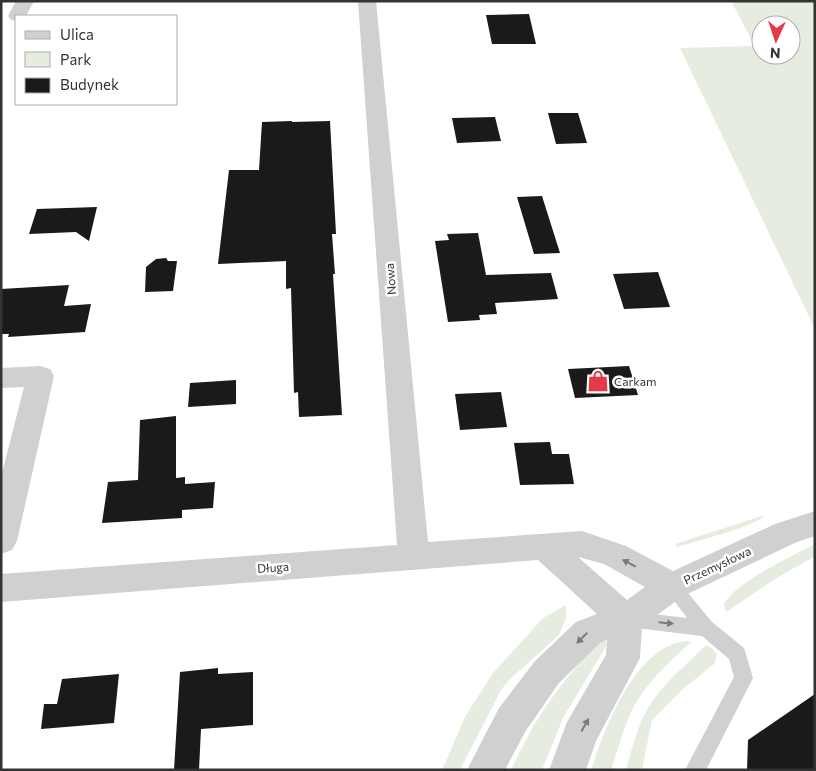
<svg xmlns="http://www.w3.org/2000/svg" width="816" height="771" font-family="Commissioner,sans-serif">
	<rect width="100%" height="100%" fill="#fff"/>
	<path fill="#e6ecdf" fill-rule="evenodd" d="M731,1H815V329L680,48L755,46ZM761,25H791V55H761Z
		M765,515C757,526 693,542 677,547L675,544Z
		M815,544V556L775,579L726,612L724,604C735,583 793,555 815,544Z
		M566,605V618L559,635L509,680L501,690L460,770H442L466,715L493,673L543,618Z
		M605,640L607,645L564,716L542,770H511C529,730 551,695 580,663C587,655 595,644 605,640Z
		M686,641L691,642C666,665 639,689 627,722C621,738 616,754 611,770H591C605,728 635,646 686,641Z
		M706,645L713,649L717,655L714,664L683,689L652,720L642,770H626C632,749 637,727 648,708C662,684 686,665 706,645Z"/>
	<path fill="#1a1a1a" d="M529,14L536,44H492L486,15Z
		M548,113H578L587,143L556,144Z
		M495,117L501,141L457,143L452,118Z
		M292,121V122L330,121L336,234H332L335,274H333L342,415L299,417L298,392L294,393L291,288L286,289V261L218,264L229,170H259L262,122Z
		M542,196L560,253L534,254L517,197Z
		M97,207L89,241L76,232L29,234L37,209Z
		M478,233L486,275L551,273L558,299L495,303L497,314L479,315L480,320L448,322L435,241L449,240L447,234Z
		M166,258L168,261H177L173,291L145,292L146,267L156,259Z
		M658,272L670,307L624,309L613,274Z
		M69,285L64,306L91,304L85,332L8,337L9,334H1V289Z
		M629,366L638,395L575,398L568,369Z
		M236,380V404L188,407L190,383Z
		M501,392L507,427L460,430L455,394Z
		M176,416V478L185,477V484L215,482L213,508L182,510V518L102,523L108,482L138,480L140,420Z
		M550,442L552,454H569L574,484L520,485L514,443Z
		M218,668V674L253,672V725L201,729L199,770H174L180,672Z
		M119,674L114,723L41,729L44,704H57L62,679Z
		M815,694V770H747L748,740Z"/>
	<g fill="none" stroke-linecap="round" stroke-linejoin="round">
		<path fill="#d0d0d0" fill-rule="evenodd" d="M672,578L678,581L712,622L744,648L753,678L706,770H685L734,677L729,659L702,636L628,627L622,625L619,619L622,613L628,611L687,618L663,586L666,581Z"/>
		<path fill="#d0d0d0" fill-rule="evenodd" d="M16,1H34L26,16H16V21L11,20L8,16Z
			M358,1H376L428,542L582,531L626,546L673,571L775,524L815,511V536L797,542L683,596L642,626L640,658L596,741L586,770H549L567,722L606,655L607,640L600,643L559,683L525,732L505,770H467L499,708L535,661L576,622L597,614L538,560L1,602V574L397,545ZM578,557L604,564L645,587L627,600Z
			M40,366L50,369L54,376L17,541L12,550L1,554V477L24,387L1,388V368Z"/>
	</g>
	<defs><path id="oneway-solid" d="M-6-.8H1V-3.2L6.5 0L1 3.2V.8H-6Z" transform="scale(1.25)"/></defs>
	<g fill="#7a7a7a">
		<use href="#oneway-solid" transform="translate(629 563) rotate(-152)"/>
		<use href="#oneway-solid" transform="translate(666 623) rotate(6)"/>
		<use href="#oneway-solid" transform="translate(582 638) rotate(135)"/>
		<use href="#oneway-solid" transform="translate(585 725) rotate(-61)"/>
	</g>
	<defs>
		<g id="shop-bare" transform="scale(1.725)"><path d="M-5-2.5h2.3a2.7 3.5 0 0 1 5.4 0H5L5.5 6h-11ZM-1.5-2.5h3a1.5 2.3 0 0 0-3 0Z" fill="#e63946" stroke="#fff" stroke-width="2.5" paint-order="stroke"/></g>
	</defs>
	<g fill-rule="evenodd">
		<use href="#shop-bare" x="598" y="381"/>
	</g>
	<g text-anchor="middle" dominant-baseline="central" stroke-width="5" stroke-linejoin="round" paint-order="stroke">
		<g font-size="12" fill="#333" stroke="#fff">
			<text transform="translate(390 279) rotate(-95)">Nowa</text>
			<text transform="translate(717 565) rotate(-25)">Przemysłowa</text>
			<text transform="translate(273 567) rotate(-4)">Długa</text>
		</g>
		<g font-size="12" fill="#333" stroke="#fff" text-anchor="start">
			<text x="614" y="381">Carkam</text>
		</g>
	</g>
	<rect width="816" height="771" fill="none" stroke="#333333" stroke-width="5"/>
	<rect x="15" y="15" width="162" height="90" fill="#ffffff" stroke="#adadad"/>
	<rect x="25" y="31" width="25" height="8" fill="#d0d0d0" stroke="#adadad"/>
	<text x="60" y="40" font-size="15" fill="#333333">Ulica</text>
	<rect x="25" y="52" width="25" height="15" fill="#e6ecdf" stroke="#adadad"/>
	<text x="60" y="65" font-size="15" fill="#333333">Park</text>
	<rect x="25" y="78" width="25" height="15" fill="#1a1a1a" stroke="#adadad"/>
	<text x="60" y="90" font-size="15" fill="#333333">Budynek</text>
	<g transform="translate(776 40) rotate(183)"><circle r="24" fill="#ffffff" stroke="#adadad"/>
	<path d="M0-4L9 19L0 12L-9 19Z" fill="#e63946"/>
	<text y="-8" font-size="14" font-weight="bold" text-anchor="middle" fill="#333333">N</text>
	</g>
</svg>
